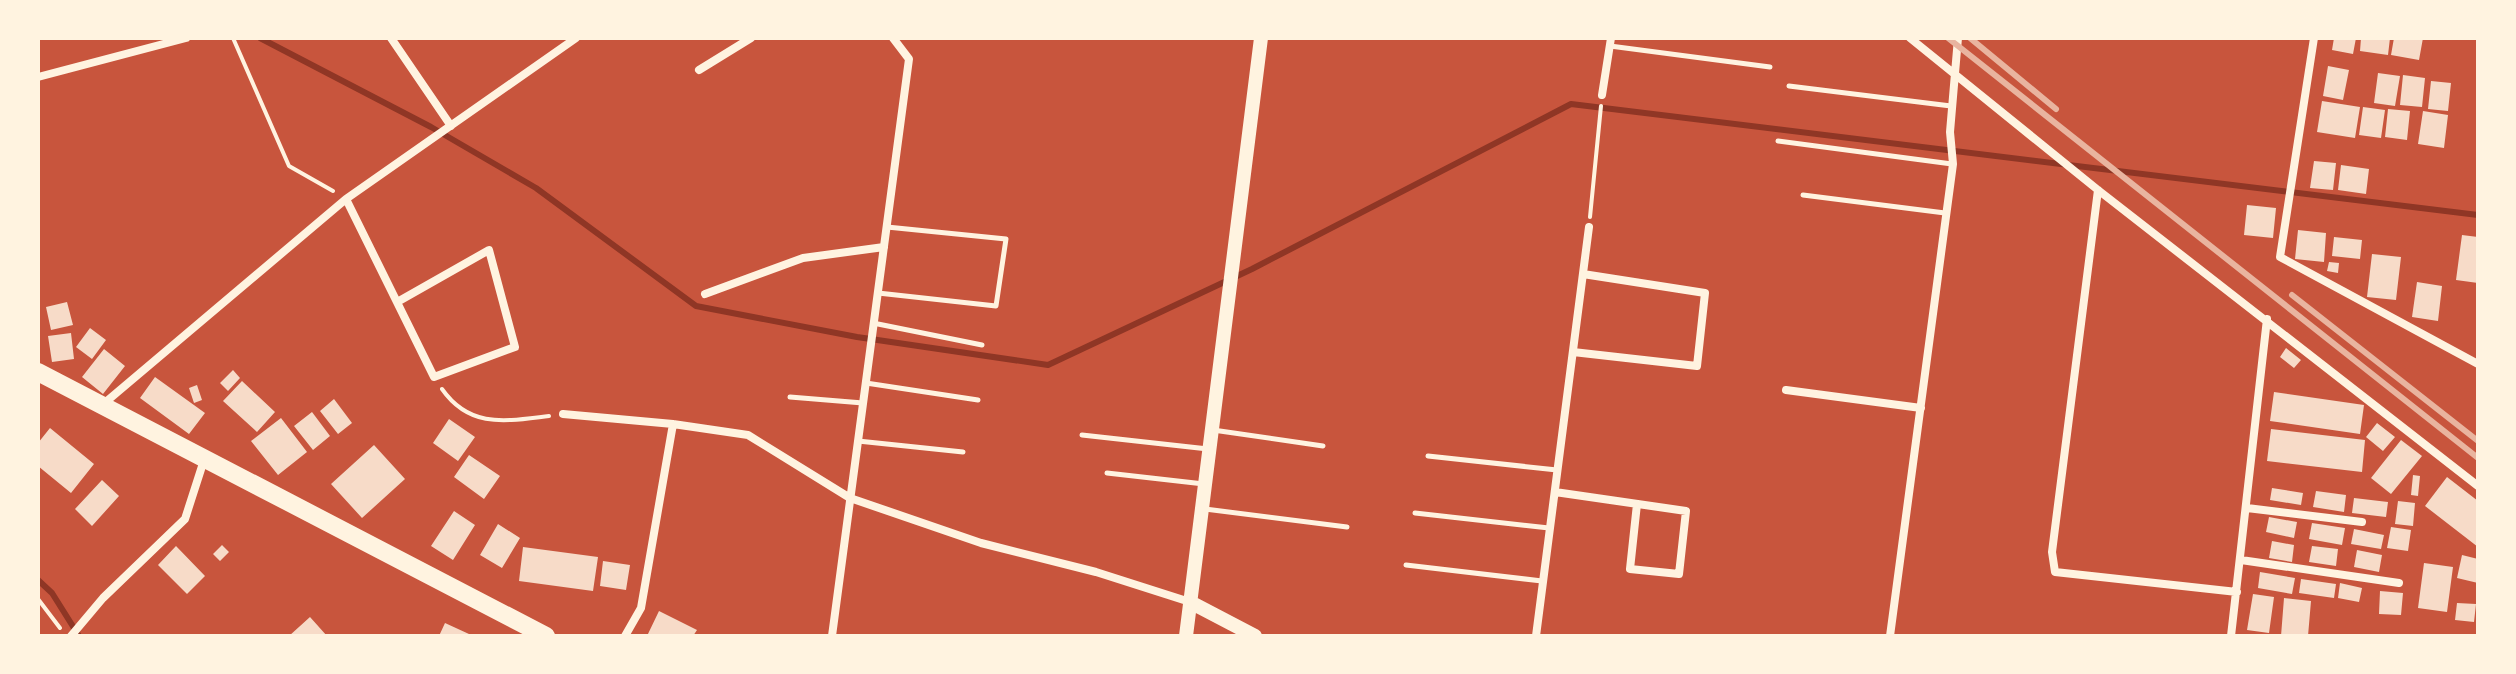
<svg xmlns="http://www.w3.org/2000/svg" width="2516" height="674" font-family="Literata,serif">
	<rect width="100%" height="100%" fill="#c8553d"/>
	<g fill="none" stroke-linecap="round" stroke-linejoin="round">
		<path stroke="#8f3625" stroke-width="6" d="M260,38L431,127L536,188L696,306L857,337L1048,365L1252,269L1571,104L2478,215
			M38,580L52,593L79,636"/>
	</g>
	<path fill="#f7dbc8" d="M2334,38H2356L2353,54L2332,50Z
		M2361,38H2390L2388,55L2360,51Z
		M2394,38H2423L2419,60L2391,55Z
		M2328,66L2349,70L2343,100L2323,96Z
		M2378,73L2400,76L2395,106L2374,103Z
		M2403,75L2425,78L2422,107L2400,105Z
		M2431,81L2451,83L2448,111L2428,109Z
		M2322,101L2360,107L2355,138L2317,132Z
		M2363,107L2385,110L2381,138L2359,135Z
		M2388,109L2410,111L2407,140L2385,137Z
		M2423,111L2448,115L2444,148L2418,144Z
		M2314,161L2336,163L2333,190L2310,188Z
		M2341,165L2369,169L2366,194L2338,190Z
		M2247,205L2276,208L2273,238L2244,235Z
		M2298,230L2326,233L2324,262L2295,259Z
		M2462,235L2478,237V283L2456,280Z
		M2334,237L2362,240L2360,259L2332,256Z
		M2372,254L2401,257L2396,300L2367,297Z
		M2329,262L2339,263L2338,273L2327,271Z
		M2417,282L2442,286L2438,321L2412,317Z
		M67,302L73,325L51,330L46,307Z
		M90,328L106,340L92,359L76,347Z
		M71,333L74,359L52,362L48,336Z
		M2286,348L2301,360L2294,368L2280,357Z
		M104,349L125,366L103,394L82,377Z
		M233,370L240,378L228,391L220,383Z
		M155,377L205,413L189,434L140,398Z
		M242,381L275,412L257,432L223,401Z
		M197,385L202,400L194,403L189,388Z
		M2274,392L2364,405L2360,434L2270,421Z
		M334,399L352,423L338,434L320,411Z
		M312,412L330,436L313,450L294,426Z
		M281,418L307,452L278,475L251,441Z
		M449,419L475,437L458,461L433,443Z
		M2377,423L2395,437L2383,451L2366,437Z
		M50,428L94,464L71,493L38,466V443Z
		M2271,429L2365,440L2362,472L2267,461Z
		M2401,440L2422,456L2391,494L2371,478Z
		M374,445L405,479L362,518L331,484Z
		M469,455L500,476L484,499L454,477Z
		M2413,475L2420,476L2418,496L2411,495Z
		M2447,477L2478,501V547L2425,506Z
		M102,480L119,496L92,526L75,509Z
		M2272,488L2303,493L2301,505L2270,500Z
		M2316,491L2346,495L2344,512L2313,507Z
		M2354,498L2388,502L2386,517L2352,513Z
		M2398,501L2415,503L2413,526L2395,524Z
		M454,511L475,525L453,560L431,546Z
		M2269,517L2297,522L2294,538L2266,532Z
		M2312,523L2345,528L2342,545L2309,539Z
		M498,524L520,538L502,568L480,555Z
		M2391,527L2411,530L2408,551L2387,548Z
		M2354,529L2384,535L2381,549L2351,544Z
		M2272,541L2294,545L2292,562L2269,558Z
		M222,545L229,552L220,561L213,554Z
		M176,546L205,576L187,594L158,565Z
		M2312,546L2338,549L2336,566L2309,562Z
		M523,547L598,557L593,591L519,581Z
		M2357,550L2382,555L2379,572L2354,567Z
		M2462,555L2478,559V583L2457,578Z
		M603,561L630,565L626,590L600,586Z
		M2424,563L2453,567L2447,612L2418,608Z
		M2260,572L2295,578L2292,594L2258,588Z
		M2301,579L2336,584L2334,598L2299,593Z
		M2340,583L2362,588L2359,602L2338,598Z
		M2380,591L2403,593L2401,615L2379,614Z
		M2253,594L2274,597L2269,633L2247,630Z
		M2284,598L2311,601L2308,636H2281Z
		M2457,603L2476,604L2474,622L2455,620Z
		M659,611L697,630L693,636H647Z
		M310,617L327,636H289Z
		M445,623L469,634L468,636H439Z"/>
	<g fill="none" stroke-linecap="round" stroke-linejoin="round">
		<path stroke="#fff3e0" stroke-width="4" d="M233,38L289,166L333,191
			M1590,217L1601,106
			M442,389C470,429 506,421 549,416
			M38,599L60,628"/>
		<path stroke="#fff3e0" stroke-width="5" d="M1610,46L1770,67
			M1789,86L1951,106
			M1778,141L1952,164
			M1803,195L1945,213
			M878,293L996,306L1006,239L887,227
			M873,323L982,345
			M866,383L978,400
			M790,397L863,403
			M1213,430L1323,446
			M1082,435L1208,449
			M858,441L963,452
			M1428,456L1557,470
			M1107,473L1204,484
			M1205,509L1347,527
			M1415,513L1549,528
			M1406,565L1542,581"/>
		<path stroke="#fff3e0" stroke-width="8" d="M391,38L451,126
			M1910,38L2098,190L2478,486
			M2314,38L2280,257L2478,364
			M699,70L751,38
			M38,77L186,38
			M1602,95L1611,38
			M2098,190L2052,552L2055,572L2237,592
			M346,199L434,377L515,347L489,250L399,301
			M705,294L803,258L884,247
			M1573,352L1697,366L1705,293L1583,274
			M1786,390L1921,408
			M101,406L346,199L576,38
			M563,414L673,424L748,435L850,498L981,543L1096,572L1190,602
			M1555,492L1686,511L1679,574L1630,569L1637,504
			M2247,508L2362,522
			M2241,560L2399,583
			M71,636L103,598L185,519L204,460
			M625,636L641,608L673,424
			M832,636L909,59L893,38
			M1536,636L1589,227
			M1890,636L1953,164L1950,132L1958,38
			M2231,636L2267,319"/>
		<path stroke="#fff3e0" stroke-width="14" d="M1190,602L1255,636
			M1186,636L1261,38"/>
		<path stroke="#fff3e0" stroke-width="18" d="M38,372L546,636"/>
		<path stroke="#e9b49f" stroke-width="6" d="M1948,38L2478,458
			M1970,38L2056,109
			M2292,295L2478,441"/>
	</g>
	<rect width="2516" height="674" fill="none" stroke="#fff3e0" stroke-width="80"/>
</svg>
